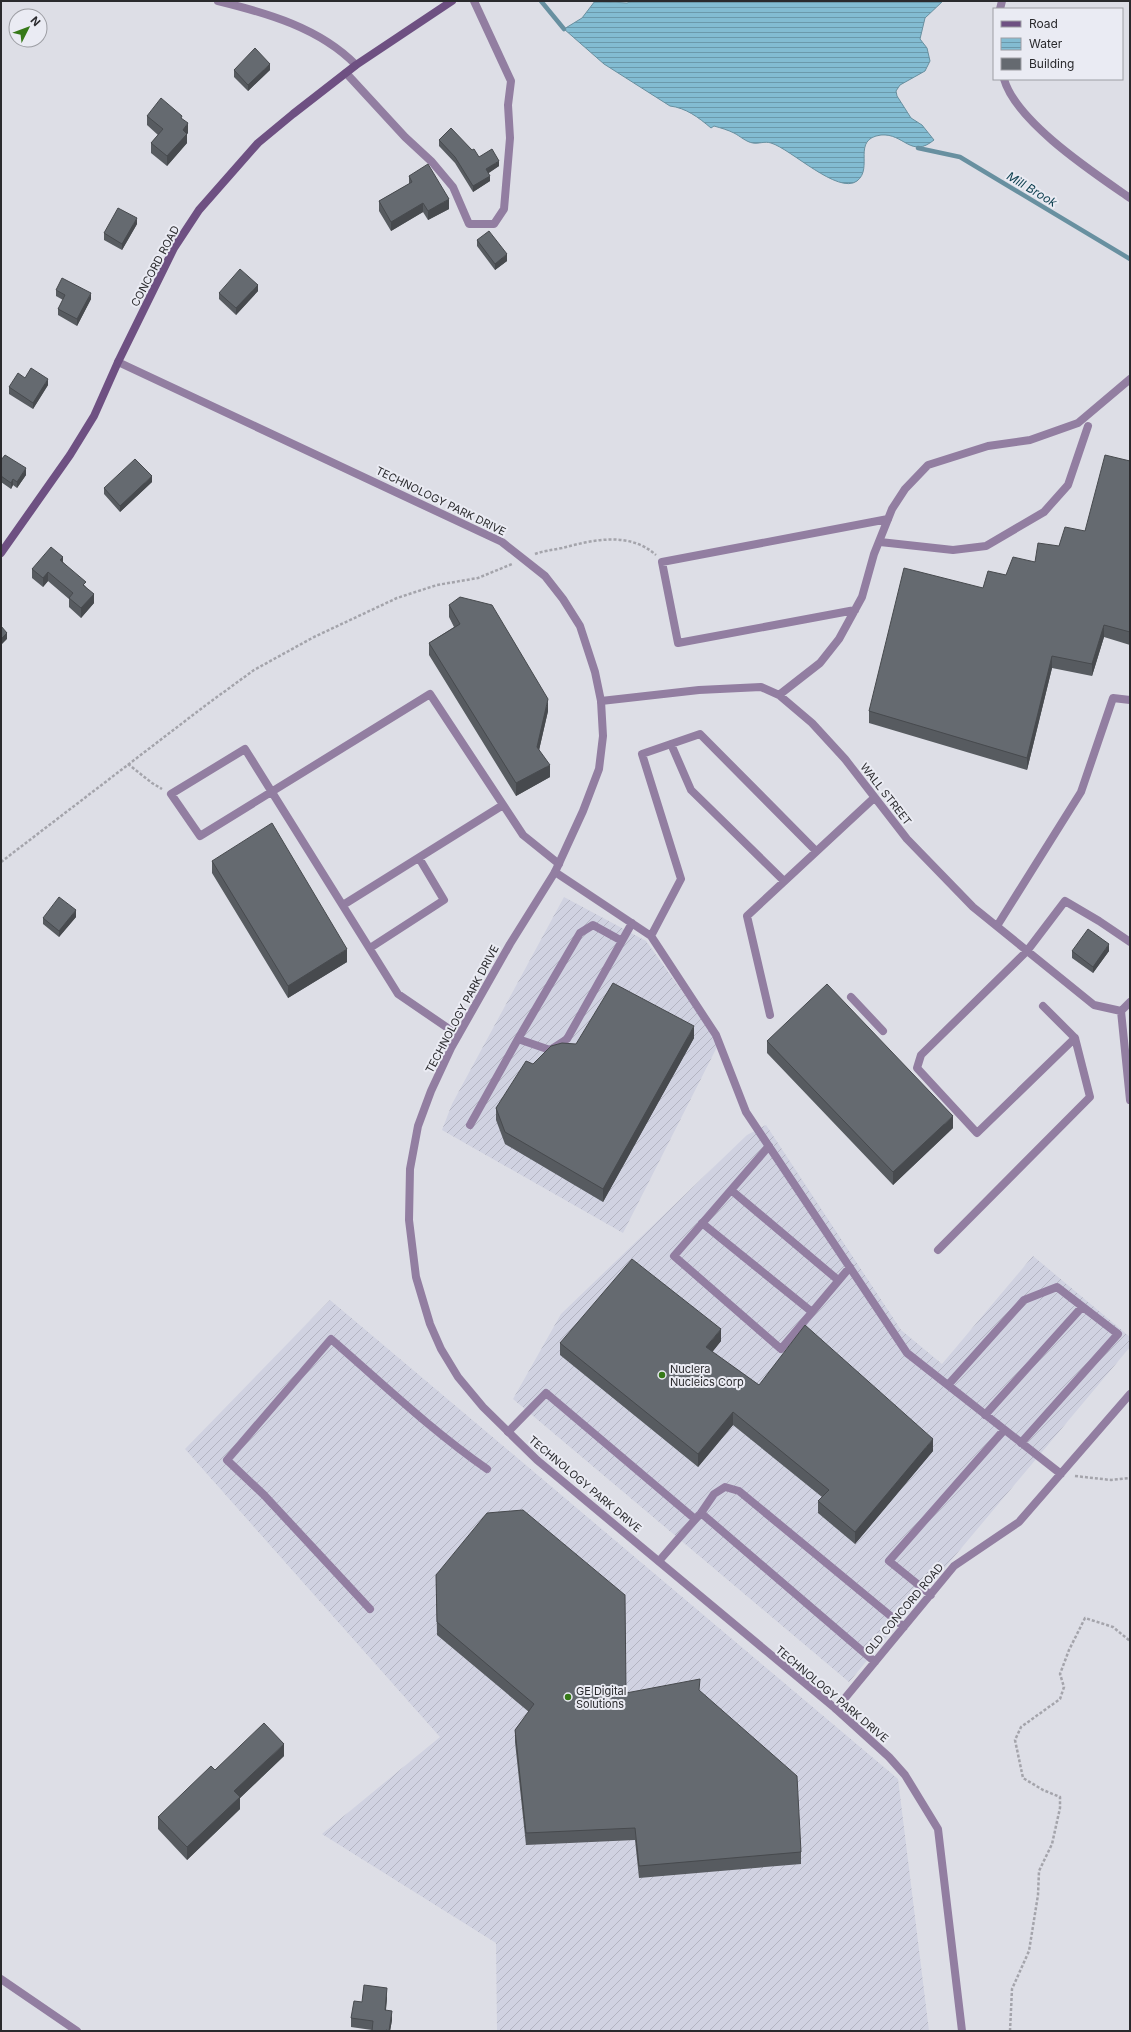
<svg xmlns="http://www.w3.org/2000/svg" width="1131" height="2032" font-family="Inter,sans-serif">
	<defs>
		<pattern id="industrial-furrows" width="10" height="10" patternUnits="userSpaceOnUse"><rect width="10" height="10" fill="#d0d2e1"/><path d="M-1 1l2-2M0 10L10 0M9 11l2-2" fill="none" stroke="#b3b4c1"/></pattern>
		<pattern id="water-rules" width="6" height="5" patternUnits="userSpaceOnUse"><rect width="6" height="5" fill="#83bcd2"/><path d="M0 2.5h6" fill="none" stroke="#6b99ab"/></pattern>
	</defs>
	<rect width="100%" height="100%" fill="#dddee6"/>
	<path fill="url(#industrial-furrows)" d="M564,897L646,941L719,1043L623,1233L442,1130L452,1104Z
		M766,1125L901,1330L942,1364L1033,1256L1130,1337V1347L849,1682L513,1399L561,1314L747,1135Z
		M330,1300L898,1779L929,2031H497L496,1943L322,1834L440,1737L185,1449Z"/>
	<path fill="url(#water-rules)" stroke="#6890a0" d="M595,1L627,3L632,1H943L925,18L920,39L927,48L930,61L925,71L900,85L896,91L897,96L911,118L922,125L934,140C911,159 904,133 881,135C851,139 874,168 857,181C838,195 791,149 771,143C765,141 758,144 753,143C746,142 740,136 734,133C728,130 721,128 714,126L711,128C698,117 686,108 670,106L604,64L564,29L582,18Z"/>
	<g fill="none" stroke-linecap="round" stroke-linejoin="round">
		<path stroke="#6890a0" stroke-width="4.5" d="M541,1L564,29
			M918,148L960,157L1130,259"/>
		<path stroke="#a4a4ab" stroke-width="2.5" stroke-dasharray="3 2" stroke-linecap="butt" d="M535,554C543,551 552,550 562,548C593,540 629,531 656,555
			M128,764L152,783L162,789
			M1,862L206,705L254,670L314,637L397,598L437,585L478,578L512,564
			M1075,1476L1111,1480L1130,1478
			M1010,2031L1012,1989L1029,1951L1038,1895L1039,1871L1052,1844L1060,1808V1797L1043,1790L1023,1778L1015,1740L1021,1727L1060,1699L1064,1687L1060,1674L1069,1650L1085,1618L1113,1627L1130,1641"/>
		<path stroke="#927ea1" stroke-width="8" d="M1000,9L1002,1
			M346,73L405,137L432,162L453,187L469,224H494L504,209L510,138L508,105L511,81L474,1
			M1004,79C1016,122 1094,173 1130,198
			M880,542L953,550L986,546L1044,512L1068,485L1088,426
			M855,610L678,643L662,562L888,519
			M779,695L820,663L839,639L862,597L874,554L892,509L905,489L928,465L988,446L1030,440L1078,423L1130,379
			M601,701L699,690L761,687L779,695L812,723L845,759L907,839L973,907L1094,1005L1121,1011
			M671,744L691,790L784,881
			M555,872L651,936L716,1035L746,1112L907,1353L1061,1474
			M343,905L503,805
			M997,926L1081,792L1113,698L1130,700
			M651,936L681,879L642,754L700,734L816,851
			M370,948L444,900L419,858
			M851,997L883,1031
			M1043,1006L1075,1038L977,1133L917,1068L921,1055L1027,951L1065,901L1099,921L1130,942
			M1121,1011L1130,1100
			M1121,1011L1130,1002
			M770,1015L747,916L874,798
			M458,1035L398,994L245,749L171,794L200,836L430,694L523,835L559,864
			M518,1039L580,933L593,925L622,941
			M470,1125L518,1039L550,1050L567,1039L632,923
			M769,1146L674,1256L781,1349L850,1267
			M731,1190L838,1280
			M702,1223L812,1312
			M938,1250L1090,1097L1075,1038
			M948,1385L1024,1300L1057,1287L1118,1334L1021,1443
			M985,1415L1082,1307
			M508,1432L546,1393L695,1519
			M659,1561L699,1515
			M931,1595L889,1561L1004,1430
			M370,1609L264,1495L227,1460L331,1339C383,1384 431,1430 487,1469
			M875,1662L701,1513L714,1494L725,1487L739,1491L904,1627
			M836,1709L954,1566L1019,1522L1130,1394"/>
		<path stroke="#927ea1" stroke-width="8" d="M218,1C267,13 320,28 356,65
			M118,362L502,542L545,576L563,599L580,626L595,672L601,701L603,736L599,769L583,811L555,872L510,944L451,1048L431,1091L418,1126L410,1169L409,1220L416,1277L430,1324L441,1349L458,1377L483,1407L537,1460L836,1709L889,1757L905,1775L938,1829L962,2031"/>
		<path stroke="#927ea1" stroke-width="8" d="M1,1979L77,2031"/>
		<path stroke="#6e5082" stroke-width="8" d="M1,553L70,455L94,416L118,362L174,248L199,210L258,143L293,114L356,65L452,1"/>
	</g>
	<path fill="#575b60" d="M234,70H270L248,91L234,77Z
		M147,116L182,119L188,133L187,134V143L167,166L151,153V143L158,135L147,125Z
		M439,140L479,157L499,166L488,173L490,181L473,192L455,163L439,146Z
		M409,176L449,209L428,220L423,212L391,231L379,211V201L409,184Z
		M137,224L122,250L104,240V233Z
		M477,240L507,261L495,270L477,246Z
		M56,290L91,299L77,326L58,315V309L63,300L56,296Z
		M258,291L236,315L219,299V293Z
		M25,378L48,385L33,409L9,394V387Z
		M1,460L26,475L17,488L13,485L11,489L1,482Z
		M1130,461V645L1104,637L1092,676L1052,668L1027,770L869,723V711L983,588L1006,575L1035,562L1059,546L1085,531Z
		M152,482L120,512L104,494V488Z
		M63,562L86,587L94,603L81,618L69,607V599L48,581L43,587L32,578V569Z
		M449,605L548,711L539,750L550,777L516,796L429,655V643L454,627L449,617Z
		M212,861L347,962L288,998L212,873Z
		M76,917L59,937L43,924V918Z
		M1072,951H1109L1093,973L1072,958Z
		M694,1038L603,1202L505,1144L496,1120V1108L533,1064L576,1044Z
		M767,1041L953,1128L893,1185L767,1053Z
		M721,1341L712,1352L759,1385L933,1451L855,1544L818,1513V1501L822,1497L733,1425L698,1467L560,1355V1343Z
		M436,1575L626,1693L700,1691L801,1852V1864L639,1878L635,1840L526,1845L515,1742V1730L529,1712L437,1635Z
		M284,1756L240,1798V1809L187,1860L158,1829V1817L215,1770Z
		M387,1997L386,2010L392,2020L390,2031H372V2030L351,2027V2018L362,2002Z"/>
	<path fill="#474a4e" d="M270,64V70L248,91V85Z
		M188,123V133L186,135L187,134V143L167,166V156L183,130Z
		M499,161V166L486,175V169Z
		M490,176V181L473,192V186Z
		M449,199V209L428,220V211Z
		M423,203V212L391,231V222Z
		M137,218V224L122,250V244Z
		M507,254V261L495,270V264Z
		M258,285V291L236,315V308Z
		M91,293V299L77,326V319Z
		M48,379V385L33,409V403Z
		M26,468V475L17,488V482Z
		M152,476V482L120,512V506Z
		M13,479V485L11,489V483Z
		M63,557V566L60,560Z
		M48,572V581L43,587V578Z
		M94,594V603L81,618V608Z
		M1104,625V637L1092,676V664Z
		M7,633V639L1,645V639Z
		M1052,656V668L1027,770V758Z
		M548,699V711L537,759V747Z
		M550,765V777L516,796V783Z
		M76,910V917L59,937V931Z
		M1109,944V951L1093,973V967Z
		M347,949V962L288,998V986Z
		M694,1026V1038L603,1202V1189Z
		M953,1116V1128L893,1185V1172Z
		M721,1329V1341L706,1360V1347Z
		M733,1412V1425L698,1467V1454Z
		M933,1439V1451L855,1544V1532Z
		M284,1744V1756L240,1798V1809L187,1860V1847L234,1791Z
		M387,1988V1997L385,2019V2010Z
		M392,2011V2020L390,2031H389Z"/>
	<path fill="#656a70" stroke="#474a4e" d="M255,48L270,64L248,85L234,70Z
		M161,98L182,116L181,118L188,123L183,130L187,134L167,156L151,143L163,129L147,116Z
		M451,128L472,150L474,149L479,157L492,149L499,161L486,169L490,176L473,186L455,157L439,140Z
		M428,164L449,199L428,211L423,203L391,222L379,201L412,182L409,176Z
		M118,208L137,218L122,244L104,233Z
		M489,231L507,254L495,264L477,240Z
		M240,269L258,285L236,308L219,293Z
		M62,278L91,293L77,319L58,309L65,295L56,290Z
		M31,368L48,379L33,403L9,387L18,373L25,378Z
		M5,455L26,468L17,482L13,479L11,483L1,476V460Z
		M1105,455L1130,461V632L1104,625L1092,664L1052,656L1027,758L869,711L904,568L983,588L988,571L1006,575L1013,557L1035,562L1038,543L1059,546L1065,527L1085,531Z
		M135,459L152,476L120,506L104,488Z
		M51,547L63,557L60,560L86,582L83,585L94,594L81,608L69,598L73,593L48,572L43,578L32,569Z
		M460,597L492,605L548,699L537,747L550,765L516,783L429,643L460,624L449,605Z
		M1,626L7,633L1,639Z
		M272,823L347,949L288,986L212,861Z
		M59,897L76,910L59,931L43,918Z
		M1088,929L1109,944L1093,967L1072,951Z
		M613,983L694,1026L603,1189L505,1132L496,1108L526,1061L533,1064L551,1046L562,1043L576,1044Z
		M827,984L953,1116L893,1172L767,1041Z
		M632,1259L721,1329L706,1347L759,1385L805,1325L933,1439L855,1532L818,1501L829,1490L733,1412L698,1454L560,1343Z
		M523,1510L625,1595L626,1693L700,1679L699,1690L797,1776L801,1852L639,1866L635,1828L526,1833L515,1730L534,1704L437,1622L436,1575L487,1513Z
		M264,1723L284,1744L234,1791L240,1797L187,1847L158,1817L211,1766L215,1770Z
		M364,1985L387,1988L385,2010L392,2011L389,2031L386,2030V2031H372L373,2021L351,2018L354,2001L362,2002Z"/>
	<g fill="#367918" stroke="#eaebf3" stroke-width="1.5">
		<circle cx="662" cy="1375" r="4"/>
		<circle cx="568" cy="1697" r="4"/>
	</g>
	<g text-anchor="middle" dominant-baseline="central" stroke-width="4" stroke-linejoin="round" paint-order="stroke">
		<g font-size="11" fill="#2a2a2d" stroke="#eaebf3">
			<text transform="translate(155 266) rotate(-62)">CONCORD ROAD</text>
			<text transform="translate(441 501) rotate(26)">TECHNOLOGY PARK DRIVE</text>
			<text transform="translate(886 794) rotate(52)">WALL STREET</text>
			<text transform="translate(462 1009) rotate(-62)">TECHNOLOGY PARK DRIVE</text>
			<text transform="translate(585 1484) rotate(40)">TECHNOLOGY PARK DRIVE</text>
			<text transform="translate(904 1609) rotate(-50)">OLD CONCORD ROAD</text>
			<text transform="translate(832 1694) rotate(40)">TECHNOLOGY PARK DRIVE</text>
		</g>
		<g font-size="11" fill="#2a2a2d" stroke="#eaebf3" text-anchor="start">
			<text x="670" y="1369">Nuclera<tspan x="670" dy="13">Nucleics Corp</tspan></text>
			<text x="576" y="1691">GE Digital<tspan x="576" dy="13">Solutions</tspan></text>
		</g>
		<g font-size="12" font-style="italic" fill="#0d3f4f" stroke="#eaebf3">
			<text transform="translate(1032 189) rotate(31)">Mill Brook</text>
		</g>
	</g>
	<rect width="1131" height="2032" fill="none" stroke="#2a2a2d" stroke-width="4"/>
	<rect x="993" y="8" width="130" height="72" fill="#eaebf3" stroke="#9d9ea4"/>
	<rect x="1001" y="21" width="20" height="6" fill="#6e5082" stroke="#9d9ea4"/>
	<text x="1029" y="28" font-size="12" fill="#2a2a2d">Road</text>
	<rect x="1001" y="38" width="20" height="12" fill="url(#water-rules)" stroke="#9d9ea4"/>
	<text x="1029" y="48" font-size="12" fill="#2a2a2d">Water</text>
	<rect x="1001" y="58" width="20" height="12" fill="#656a70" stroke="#9d9ea4"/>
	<text x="1029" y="68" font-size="12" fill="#2a2a2d">Building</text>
	<g transform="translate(28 28) rotate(48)"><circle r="19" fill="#eaebf3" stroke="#9d9ea4"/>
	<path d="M0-3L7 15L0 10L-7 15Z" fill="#367918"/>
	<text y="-6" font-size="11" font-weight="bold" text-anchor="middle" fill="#2a2a2d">N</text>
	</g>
</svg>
